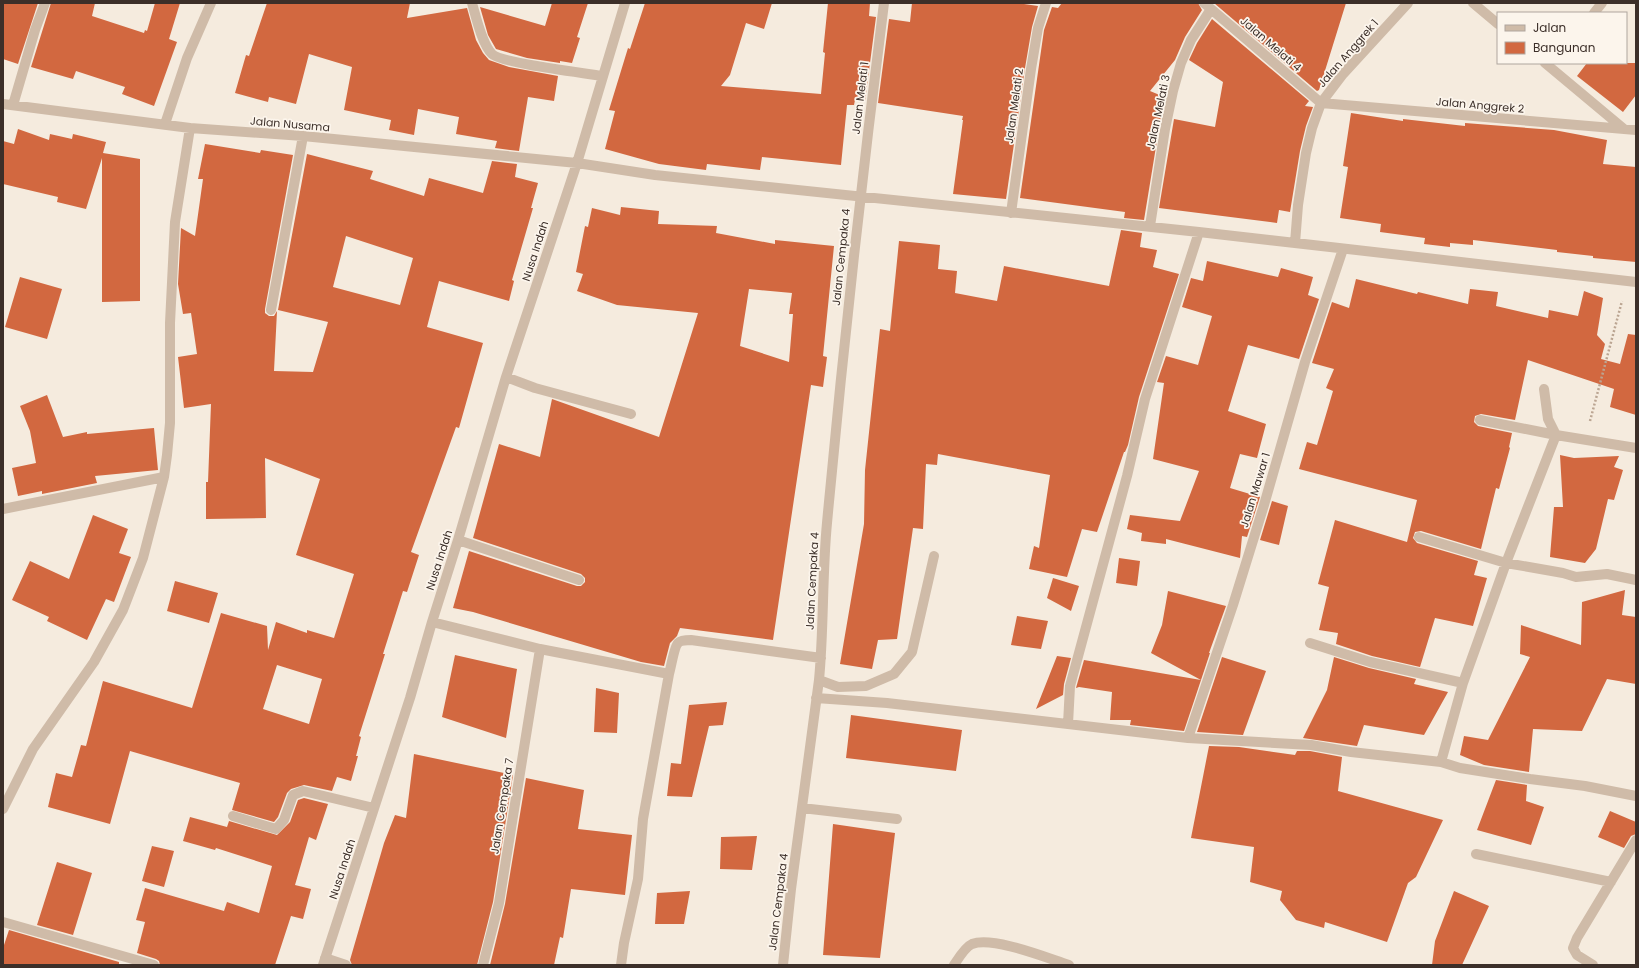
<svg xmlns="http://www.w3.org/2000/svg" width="1639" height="968" font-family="Poppins,sans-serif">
	<rect width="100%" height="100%" fill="#f5ebde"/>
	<path fill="#d26840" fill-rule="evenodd" d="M3,3H38L18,64L3,59Z
		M51,3H95L92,16L144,33L145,30L147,31L155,3H180L169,39L177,42L154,106L122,94L125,87L76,71L73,79L31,67Z
		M267,3H410L407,18L467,8L476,40L483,53L489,60L509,67L558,76L554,101L528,97L519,151L495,148L497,141L456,134L459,117L418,109L414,135L389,130L391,120L344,110L352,67L309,54L296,104L269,97L268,102L235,93L246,55L249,56Z
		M552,3H588L577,37L580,38L572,63L560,61V63L527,58L496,49L488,35L480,7L545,26Z
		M645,3H772L764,29L746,23L730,75L721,86L821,94L825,53L823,52L828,3H870L869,16L876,17L865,101L855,100L854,105H847L841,165L762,157L760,170L707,164L706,170L659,164L605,149L615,111L609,110L628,48L630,49Z
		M912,3H1017L1038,6L1032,27L1025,68L1006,199L953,194L963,120H962L963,116L878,103L889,19L910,22Z
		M1062,3H1198L1202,10L1185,37L1175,60L1150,91L1162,96L1159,116H1161L1144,220L1124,218L1125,212L1020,198L1044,30L1052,7L1058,8Z
		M1214,3H1346L1319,90L1317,91Z
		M1212,19L1309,101L1305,106L1313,107L1306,126L1300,151L1290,212L1279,210L1277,223L1159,208L1174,119L1215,127L1223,82L1189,60L1197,43Z
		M1587,63H1636V95L1623,112L1577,76Z
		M1351,113L1403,121V119L1465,126V123L1554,130L1607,140L1603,164L1636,167V262L1593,258V256L1557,252V250L1473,240V245L1450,243V247L1424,244L1425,238L1380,232L1381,224L1340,218L1348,167L1343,166Z
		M18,129L49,140L50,134L72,139L73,134L106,142L103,153L140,159V301L102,302V158L86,209L57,202L58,197L3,184V141L14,144Z
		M205,144L260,153L261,150L293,155L265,309V313L269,316H274L277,311L274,371L313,372L328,322L278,310L307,154L373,171L370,179L424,196L429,178L483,193L492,161L517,164L515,177L538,183L531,208H533L512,280L514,281L509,301L439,281L427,327L483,343L459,428L456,427L411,552L419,555L407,592L403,591L383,654H385L359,736L361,737L356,756H358L351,781L337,777L332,791L304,785L291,789L287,793L278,817L274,822L232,810L240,783L130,751L110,824L48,807L56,773L72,777L81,745L86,746L103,681L192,708L221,613L267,626L268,650L276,622L307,633V630L334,638L354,574L296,555L320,479L265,458L266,518L206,519V482H208L211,404L184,408L178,357L197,354L191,313L183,314L178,284L181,228L195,236L203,179H198ZM346,236L413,258L400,305L333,287ZM277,665L322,679L309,724L263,709Z
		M621,207L659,211L658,224L717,226L716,233L775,244V240L834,246L823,356L827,357L823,387L811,385L773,640L680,628L677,636L670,643L664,666L641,662L473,612L453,608L469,551L577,586H581L585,582V578L581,574L473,538L499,444L540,457L552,399L659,437L698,313L617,305L577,291L583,274L576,272L585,226L588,227L592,208L620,215ZM749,289L792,293L789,314H793L789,362L740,346Z
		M1121,230L1142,233L1140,247L1157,250L1153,267L1179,274L1139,397L1128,445L1125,452H1124L1097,532L1082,529L1067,577L1029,569L1034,546L1039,548L1050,475L938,454L937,465L926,464L923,529L913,528L897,639L878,640L872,669L840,664L864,524L865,470L880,329L890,331L899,241L940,245L938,269L957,271L955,293L997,301L1004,266L1109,286Z
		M1207,261L1278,277L1281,268L1313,277L1308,295L1319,299L1299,359L1248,345L1228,411L1266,424L1257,458L1240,454L1230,488L1260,497L1247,537L1242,536L1240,558L1166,539V544L1141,541L1142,533L1127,529L1130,515L1180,521L1199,471L1153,459L1164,383L1157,382L1166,356L1198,365L1212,316L1182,307L1191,278L1203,281Z
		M20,277L62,289L47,339L5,327Z
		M1356,279L1417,294L1418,292L1468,304L1470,289L1498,292L1496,306L1548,318L1549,310L1578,316L1584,291L1603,298L1597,335L1605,344L1601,359L1620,364L1628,334L1636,335V415L1610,407L1614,389L1528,360L1515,420L1481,414L1475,416L1474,422L1478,426L1512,433L1509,447L1510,448L1499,489L1496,488L1481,549L1421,531L1415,532L1413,538L1417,543L1478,561L1474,575L1487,578L1473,626L1435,618L1420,667L1372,656L1336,644L1338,633L1319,630L1329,587L1318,584L1335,520L1407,542L1417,500L1299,469L1307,442L1317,445L1333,391L1326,388L1334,369L1312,363L1332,302L1349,308Z
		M47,395L63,437L87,432V434L154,428L158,470L95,476L97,483L42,494V491L18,496L12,468L36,463L30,431L20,406Z
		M1560,455L1574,458L1619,456L1614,467L1623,470L1614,500L1608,499L1596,549L1585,563L1550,557L1554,507H1563Z
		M1272,501L1288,506L1279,545L1260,540Z
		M93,515L128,529L119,553L131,557L114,602L106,599L87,640L47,621L49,617L12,600L30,561L69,579Z
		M1119,558L1140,561L1137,586L1116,583Z
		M1053,578L1079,586L1071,611L1047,598Z
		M175,581L218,593L209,623L167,611Z
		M1625,590L1622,615L1636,617V684L1607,679L1582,731L1533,729L1529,772L1484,765L1460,755L1464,736L1488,740L1530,657L1520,654L1521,625L1581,645L1582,602Z
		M1168,591L1226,606L1209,653H1210L1201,680L1151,653L1162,625Z
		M1017,616L1048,621L1041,649L1011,645Z
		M455,655L517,669L506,738L442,717Z
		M1057,656L1071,658L1064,684L1063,695L1036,709Z
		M1222,657L1266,671L1243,735L1197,732Z
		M1334,657L1369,668L1416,679L1414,684L1448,692L1424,735L1364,725L1357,746L1303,738L1327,690Z
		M1084,660L1201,680L1184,731L1130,725L1131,720H1110L1112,692L1079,687L1076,688Z
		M596,688L619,693L617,733L594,732Z
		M727,702L723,725L709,726L692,797L667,796L671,763L681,764L689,705Z
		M851,715L962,730L956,771L846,758Z
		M1209,746L1239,747L1295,755L1297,751H1310L1342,757L1338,791L1443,820L1416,877L1408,883L1387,942L1325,922L1324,928L1296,920L1280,900L1282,891L1250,882L1254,847L1191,838Z
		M414,754L513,775L493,902L477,965H352L350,960L384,843L395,815L406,818Z
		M526,778L584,790L578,829L632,835L625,895L571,889L563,938L560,937L554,965H490L505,904Z
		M1496,780L1527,785L1526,801L1544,807L1531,845L1477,830Z
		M304,798L328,804L316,840L309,837L295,885L311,889L303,919L291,916L275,965H160L159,961L156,959L137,953L145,922L136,920L145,888L224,911L227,902L259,913L272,866L216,848L215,850L183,841L190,817L227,827L229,821L277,835L290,822L298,800Z
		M1610,811L1636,822V834L1631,836L1624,848L1598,837Z
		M833,824L895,833L880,958L823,955Z
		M757,836L752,870L720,869L721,837Z
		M152,846L174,851L164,887L142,881Z
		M57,862L92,873L73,935L37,925Z
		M690,891L684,924H655L657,893Z
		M1454,891L1489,906L1462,965H1432L1435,941Z
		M9,930L119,962V965H3V948Z"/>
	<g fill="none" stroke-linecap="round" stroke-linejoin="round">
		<path stroke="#bba592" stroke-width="2.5" stroke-dasharray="2 2" stroke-linecap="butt" d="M1590,421L1622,301"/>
		<path stroke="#cfbba8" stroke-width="10" d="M472,3C476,17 482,44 492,54C500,63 585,73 602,76
			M1204,3L1321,103L1636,130
			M1473,3L1498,24
			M1594,13L1602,3
			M1545,63L1624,129
			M3,104L190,128L303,136L577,163L655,175L1199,232L1636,282
			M13,105L35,30L45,3
			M165,124L187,58L211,3
			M1011,213L1031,69L1038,28L1046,3
			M1150,226L1165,129L1173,91L1181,63L1191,40L1211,9
			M1295,243L1298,205L1306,153L1312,128L1321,103L1343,74L1408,3
			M271,310L303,136
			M506,377L535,388L631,414
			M1480,420L1556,435L1636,448
			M3,509L164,477
			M1419,537L1506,563L1563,573L1576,577L1607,574L1636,580
			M458,540L579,580
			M432,622L540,649L669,674C671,668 674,647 678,643C681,640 687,640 691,640L821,658
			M1310,643L1370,662L1463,683
			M819,680L838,687L866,686L894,674L912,652L934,556
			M816,698L887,703L1188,738L1311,745L1351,752L1441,762L1460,768L1530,779L1585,786L1636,796
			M1068,724L1070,686L1127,476L1145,399L1199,232
			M1188,738L1233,605L1264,505L1305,362L1343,249
			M1441,762L1463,683L1506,563L1556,435L1548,419L1544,389
			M802,808L897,819
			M3,809L33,749L94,662L123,610L143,558L164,477L167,455L170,423V323L175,222L190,128
			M233,816L276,829L284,820L293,795L303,791L374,808
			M1476,854L1611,882
			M3,922L154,965
			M325,958L346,965
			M323,965L410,698L432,622L458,540L506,377L577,163L625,3
			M483,965L499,903L540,649
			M621,965L624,943L638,879L643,819L669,674
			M783,965L791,889L819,680C824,628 822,575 827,523C843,349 862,176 884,3
			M954,965C958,959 965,947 972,944C993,936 1047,958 1069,965
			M1593,965L1577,955L1573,948L1577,938L1636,840"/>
	</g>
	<g text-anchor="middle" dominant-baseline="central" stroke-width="3.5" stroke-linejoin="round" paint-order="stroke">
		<g font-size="11" fill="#3c2f29" stroke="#fcf5ec">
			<text transform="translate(1271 44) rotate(41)">Jalan Melati 4</text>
			<text transform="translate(1348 53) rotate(-49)">Jalan Anggrek 1</text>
			<text transform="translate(860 98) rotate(-83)">Jalan Melati 1</text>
			<text transform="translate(1480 105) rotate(5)">Jalan Anggrek 2</text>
			<text transform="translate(1014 106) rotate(-82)">Jalan Melati 2</text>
			<text transform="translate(1158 112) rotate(-78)">Jalan Melati 3</text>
			<text transform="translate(290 124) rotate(5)">Jalan Nusama</text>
			<text transform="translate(535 251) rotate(-72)">Nusa Indah</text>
			<text transform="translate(841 257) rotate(-84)">Jalan Cempaka 4</text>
			<text transform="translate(1255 490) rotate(-73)">Jalan Mawar 1</text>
			<text transform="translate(439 560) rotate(-72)">Nusa Indah</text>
			<text transform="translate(812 581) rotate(-87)">Jalan Cempaka 4</text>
			<text transform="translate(502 806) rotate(-81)">Jalan Cempaka 7</text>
			<text transform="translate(342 869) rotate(-72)">Nusa Indah</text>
			<text transform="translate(778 902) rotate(-83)">Jalan Cempaka 4</text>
		</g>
	</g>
	<rect width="1639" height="968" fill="none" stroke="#3c2f29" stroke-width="8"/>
	<rect x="1497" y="12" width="130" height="52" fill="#fcf5ec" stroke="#afa69e"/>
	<rect x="1505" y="25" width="20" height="6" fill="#cfbba8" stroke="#afa69e"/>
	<text x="1533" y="32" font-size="12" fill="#3c2f29">Jalan</text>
	<rect x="1505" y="42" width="20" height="12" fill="#d26840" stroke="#afa69e"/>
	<text x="1533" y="52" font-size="12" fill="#3c2f29">Bangunan</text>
</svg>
